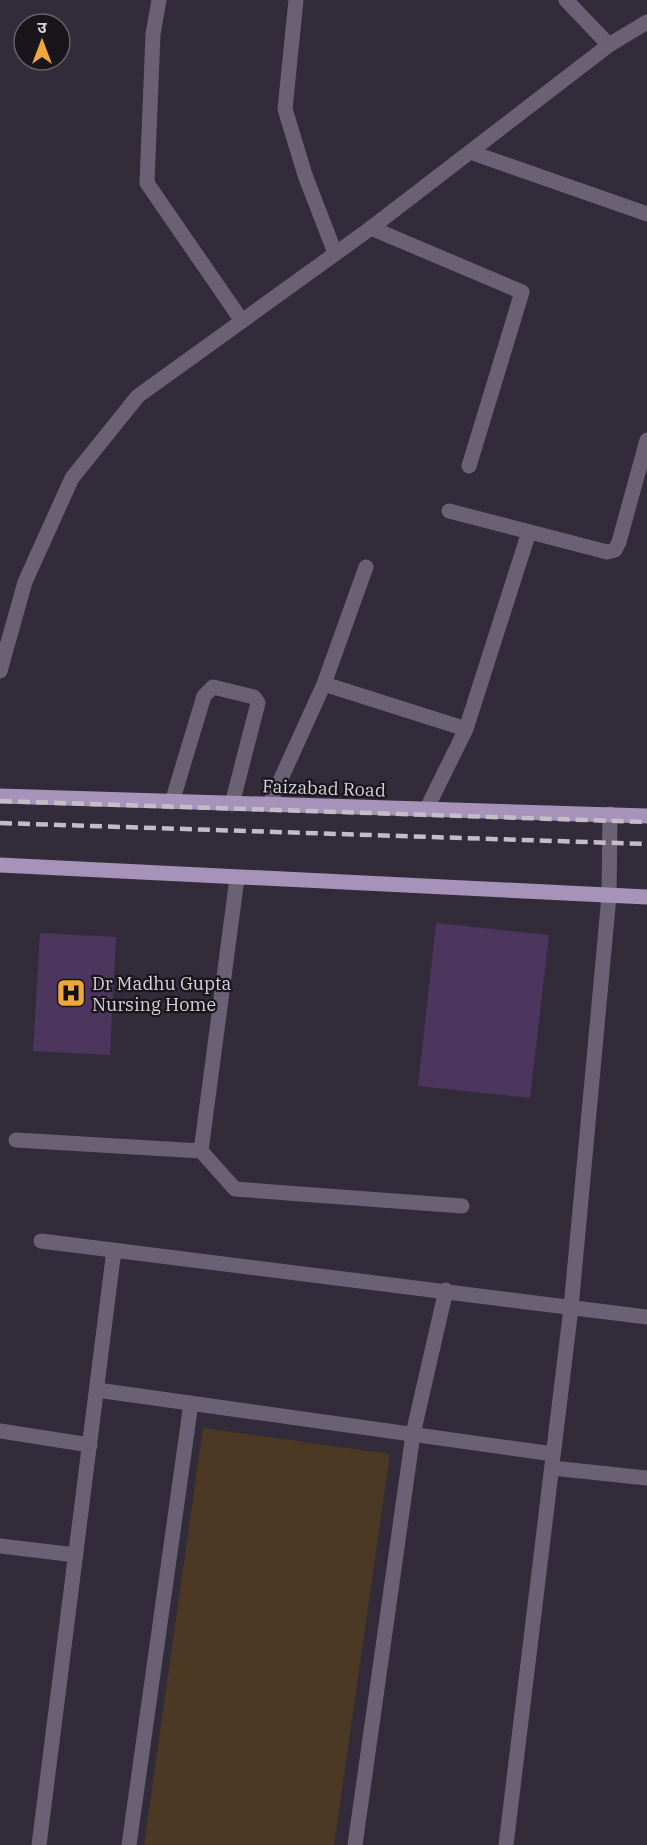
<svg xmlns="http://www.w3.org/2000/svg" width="647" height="1845" font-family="'IBM Plex Serif','Noto Sans Devanagari',serif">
	<rect width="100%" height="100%" fill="#322b39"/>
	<path fill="#4b3923" d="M203,1428L390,1454L334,1845H144Z"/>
	<path fill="#4c365e" d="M436,923L549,935L530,1098L418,1086Z
		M40,933L116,937L110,1055L33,1051Z"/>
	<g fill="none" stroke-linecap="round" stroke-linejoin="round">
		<path stroke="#6b6174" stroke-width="15" d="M159,0L153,34L147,183L242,321
			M296,0L285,109L305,175L335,253
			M371,228L522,292L469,466
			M172,802L204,696L213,687L254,697L258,703L232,804
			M16,1140L201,1151L235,1189L462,1206
			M201,1151L237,878"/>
		<path stroke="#6b6174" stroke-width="15" d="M566,0L609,45
			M470,152L647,214
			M449,511L607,552L615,550L619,542L647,440
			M324,684L466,729
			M269,805L324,684L366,567
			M426,810L466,729L529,532
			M41,1241L647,1317
			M97,1390L553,1454
			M0,1431L90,1445
			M552,1468L647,1478
			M0,1546L76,1555
			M39,1845L114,1250
			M129,1845L191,1403
			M355,1845L413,1434L446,1290
			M506,1845L571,1308L609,896L610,814"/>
		<path stroke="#6b6174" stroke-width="15" d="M0,671L25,582L72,478L138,396L371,228L609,45L647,22"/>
		<path stroke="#a793ba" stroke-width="15" d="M0,796L647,816
			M0,865L647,897"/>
		<path stroke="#c2bdc7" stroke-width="4.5" stroke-dasharray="12 6" stroke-linecap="butt" d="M0,801L647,822
			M0,823L647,844"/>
	</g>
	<defs>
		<g id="hospital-square" transform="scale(1.5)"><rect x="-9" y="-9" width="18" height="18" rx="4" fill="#efa73d" stroke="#18151b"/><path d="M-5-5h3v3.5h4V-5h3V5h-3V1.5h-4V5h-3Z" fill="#111"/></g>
	</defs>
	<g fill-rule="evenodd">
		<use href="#hospital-square" x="71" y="993"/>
	</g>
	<g text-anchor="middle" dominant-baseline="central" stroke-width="4.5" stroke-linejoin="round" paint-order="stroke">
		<g font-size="18" fill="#d7d2db" stroke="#18151b">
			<text transform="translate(324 788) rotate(2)">Faizabad Road</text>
		</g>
		<g font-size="18" fill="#d7d2db" stroke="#18151b" text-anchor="start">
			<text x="92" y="983">Dr Madhu Gupta<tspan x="92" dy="21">Nursing Home</tspan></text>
		</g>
	</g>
	<g transform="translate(42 42)"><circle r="28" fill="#18151b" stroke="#646168" stroke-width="1.5"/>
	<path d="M0-4.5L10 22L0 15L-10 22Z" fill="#efa73d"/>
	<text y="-9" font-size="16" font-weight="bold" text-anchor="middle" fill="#d7d2db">उ</text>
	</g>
</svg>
